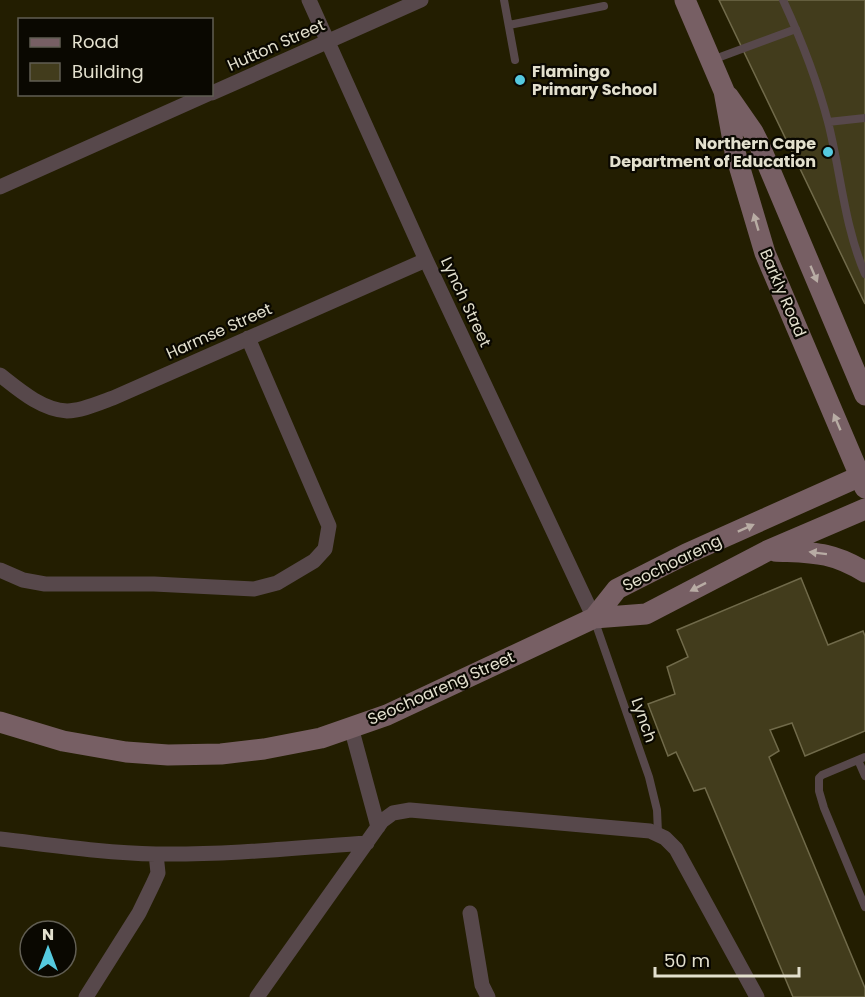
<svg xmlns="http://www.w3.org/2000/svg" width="865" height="997" font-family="Poppins,sans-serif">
	<rect width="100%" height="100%" fill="#231e01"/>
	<path fill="#423c1c" stroke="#706a4a" stroke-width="1.5" d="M719,0H865V304Z
		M801,578L828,645L863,631L865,636V731L805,756L792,723L770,730L779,751L769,757L865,988V997H793L705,788L694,791L676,752L668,756L648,704L675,694L667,667L688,657L677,630Z"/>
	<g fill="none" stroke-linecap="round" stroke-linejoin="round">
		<path stroke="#57484b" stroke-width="8" d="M504,0L515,60
			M783,0C801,39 817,80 828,122C841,173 844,225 865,274
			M509,25L604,6
			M712,60L796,29
			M828,122L865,118
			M594,619L649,777L657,810L658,833
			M865,757L822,775L819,778V791L824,808L865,907
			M858,760L865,776"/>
		<path stroke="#57484b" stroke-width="15" d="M309,0L426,260L594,618
			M212,93L421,0
			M0,187L208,94
			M0,375C19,390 42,410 67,411C82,411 99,403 113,398L426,260
			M0,570L23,580L45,584H154L254,589L277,583L314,561L325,549L329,526L248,338
			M351,727L378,827
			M0,839C52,845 104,853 156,854C226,855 297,848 367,843
			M470,913L482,985L488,997
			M86,997L139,913L154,882L158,873L156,854
			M257,997L382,821L393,813L410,810L650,831L665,838L676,849L757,997"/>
		<path stroke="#775f64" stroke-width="21" d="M685,0L724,91L735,152L765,253L865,488
			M728,96L753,132L759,144L865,395
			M774,551C813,553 830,551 865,572
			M594,618L617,589L686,554L865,474
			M0,722L63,741L126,752L168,755L221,754L264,749L321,738L387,715L594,618L646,614L767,551L865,509"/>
	</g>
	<defs><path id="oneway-solid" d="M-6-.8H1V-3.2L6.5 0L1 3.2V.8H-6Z" transform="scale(1.5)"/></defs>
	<g fill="#b8aca4">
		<use href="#oneway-solid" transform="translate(756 222) rotate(-106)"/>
		<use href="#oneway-solid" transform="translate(814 274) rotate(67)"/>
		<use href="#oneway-solid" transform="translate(837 422) rotate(-113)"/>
		<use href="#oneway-solid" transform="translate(746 528) rotate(-24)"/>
		<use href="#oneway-solid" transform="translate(818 553) rotate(-173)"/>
		<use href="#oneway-solid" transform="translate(698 587) rotate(153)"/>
	</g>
	<g fill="#55cadf" stroke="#0a0801" stroke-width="2">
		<circle cx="520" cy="80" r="6"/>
		<circle cx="828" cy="152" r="6"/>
	</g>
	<g text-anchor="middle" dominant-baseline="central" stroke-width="4.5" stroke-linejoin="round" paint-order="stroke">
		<g font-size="16" fill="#e3e0ce" stroke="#0a0801">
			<text transform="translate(276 45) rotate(-24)">Hutton Street</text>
			<text transform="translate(783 293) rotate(67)">Barkly Road</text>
			<text transform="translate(466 302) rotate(65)">Lynch Street</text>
			<text transform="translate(219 331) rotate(-24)">Harmse Street</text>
			<text transform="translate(672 563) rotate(-26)">Seochoareng</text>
			<text transform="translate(441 688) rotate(-24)">Seochoareng Street</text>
			<text transform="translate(644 720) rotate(71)">Lynch</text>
		</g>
		<g font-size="16" font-weight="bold" fill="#e3e0ce" stroke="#0a0801" text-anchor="start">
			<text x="532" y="71">Flamingo<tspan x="532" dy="18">Primary School</tspan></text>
			<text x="816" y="143" text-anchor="end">Northern Cape<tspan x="816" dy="18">Department of Education</tspan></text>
		</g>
	</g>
	<rect x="18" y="18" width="195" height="78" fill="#0a0801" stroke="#615e53" stroke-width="1.5"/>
	<rect x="30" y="38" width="30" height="9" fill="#775f64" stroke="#615e53" stroke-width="1.5"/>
	<text x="72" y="48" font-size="18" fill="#e3e0ce">Road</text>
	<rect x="30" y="63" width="30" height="18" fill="#423c1c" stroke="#615e53" stroke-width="1.5"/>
	<text x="72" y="78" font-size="18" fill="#e3e0ce">Building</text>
	<g transform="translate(48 949)"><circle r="28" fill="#0a0801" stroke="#615e53" stroke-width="1.5"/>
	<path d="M0-4.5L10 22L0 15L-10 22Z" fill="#55cadf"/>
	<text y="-9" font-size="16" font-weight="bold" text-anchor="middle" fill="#e3e0ce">N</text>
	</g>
	<path d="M655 967v9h144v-9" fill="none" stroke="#e3e0ce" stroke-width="3"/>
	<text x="664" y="967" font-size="18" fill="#e3e0ce" stroke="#0a0801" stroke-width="4.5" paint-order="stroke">50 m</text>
</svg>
